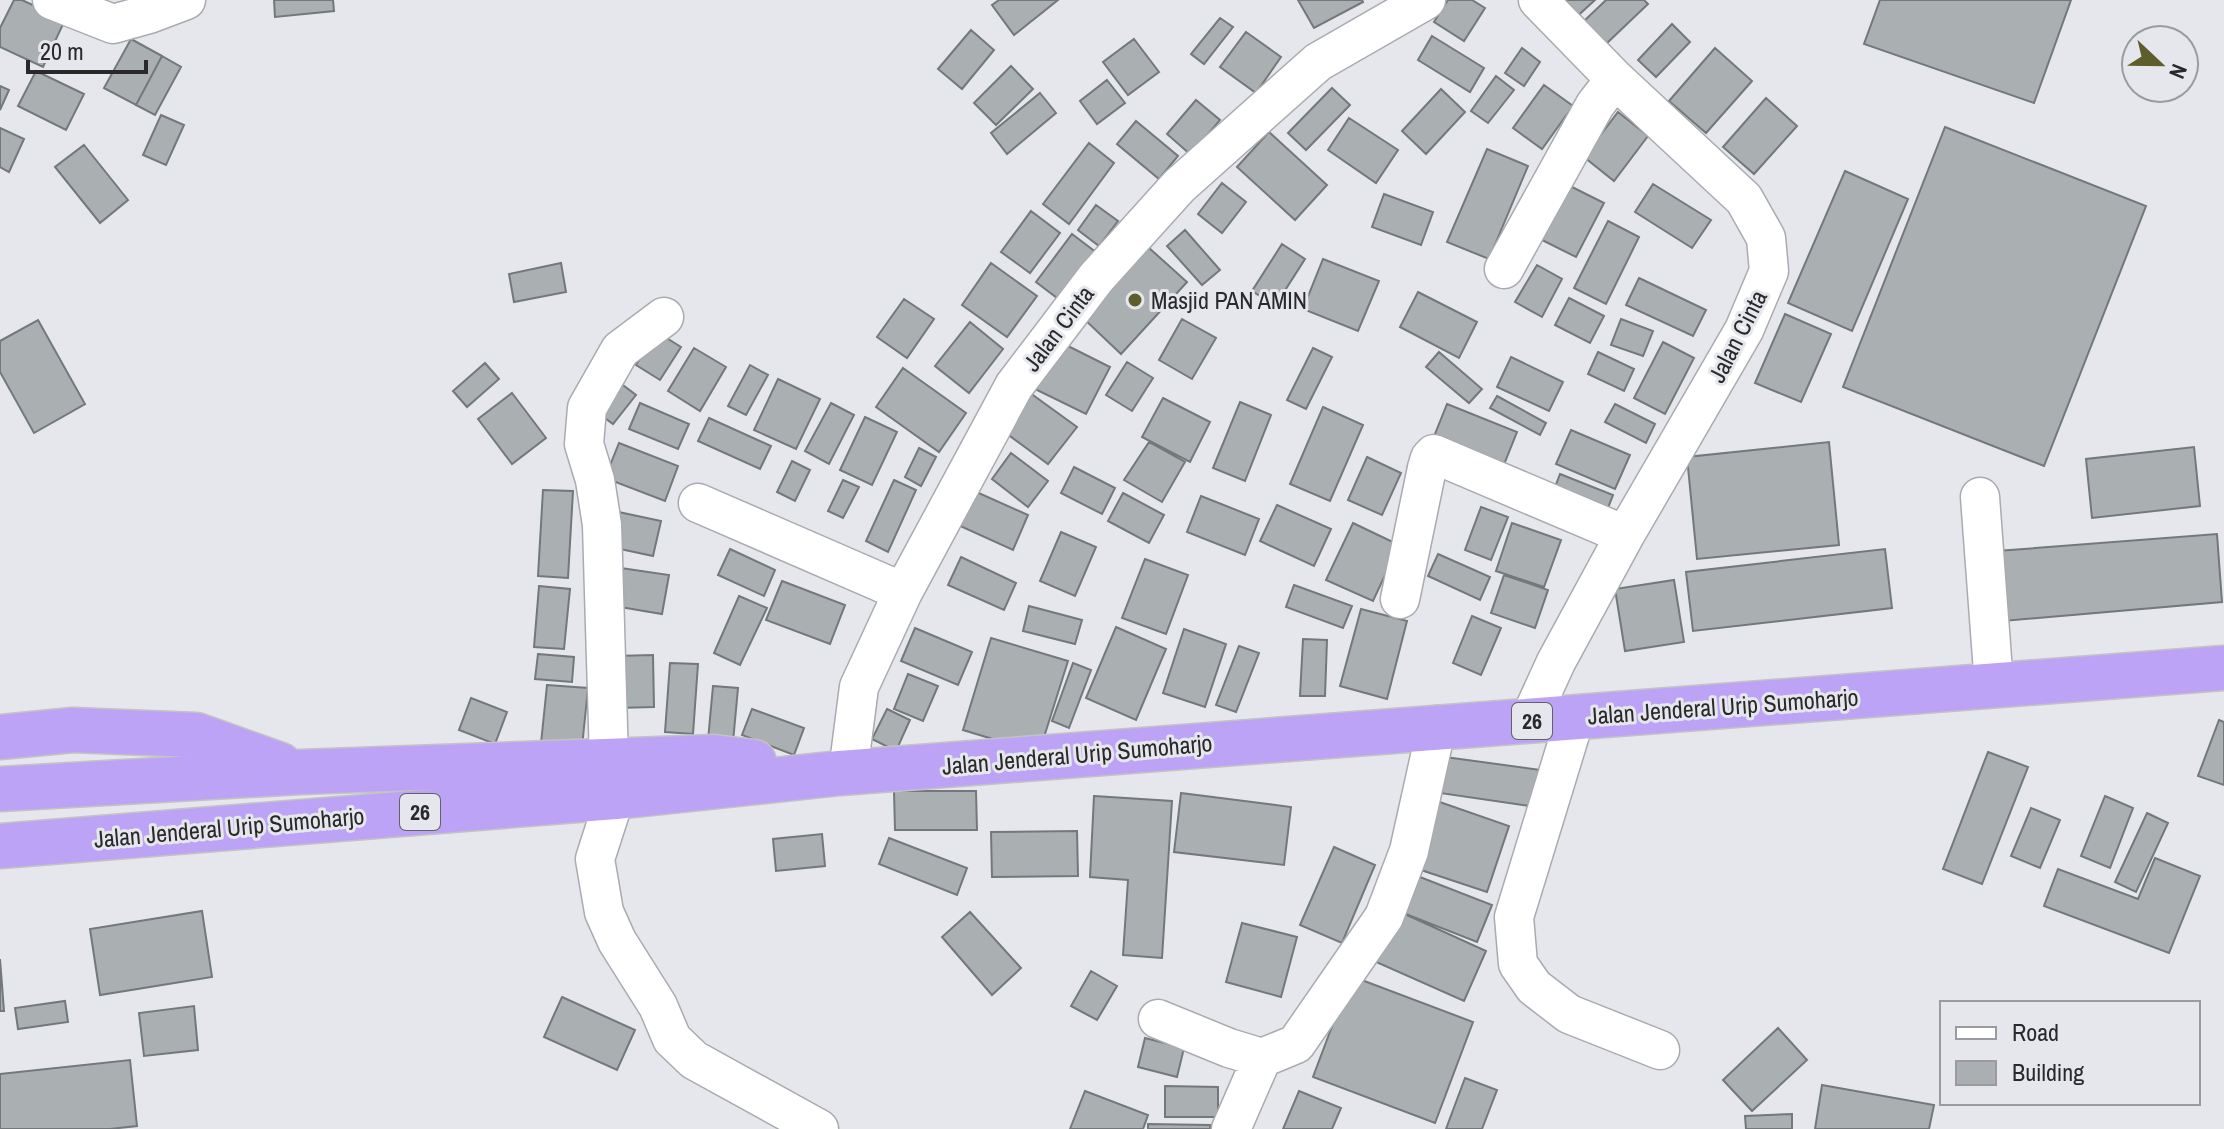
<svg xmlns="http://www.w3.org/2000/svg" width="2224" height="1129" font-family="'Archivo Narrow',sans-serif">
	<rect width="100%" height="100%" fill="#e5e7ec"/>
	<path fill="#aaafb2" stroke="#73787b" stroke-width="2" d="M14,0H22L65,20L43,67L0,47V28Z
		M274,0H333L334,11L275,17Z
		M999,0H1058L1014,35L992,5Z
		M1298,0H1362L1363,2L1314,28Z
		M1448,0H1472L1485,8L1464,41L1434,22Z
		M1553,0H1595L1572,21Z
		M1606,0H1644L1648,4L1606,44L1584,21Z
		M1880,0H2071L2034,103L1864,44Z
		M1220,18L1233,27L1204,64L1191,54Z
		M1672,24L1690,42L1656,77L1638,60Z
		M971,30L994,50L962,89L938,69Z
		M1246,32L1281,57L1256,93L1220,67Z
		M1432,36L1484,68L1470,92L1418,60Z
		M131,39L162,56L136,105L104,88Z
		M1134,39L1159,72L1128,95L1103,62Z
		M1522,48L1540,62L1524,86L1505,73Z
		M1715,48L1752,81L1706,133L1669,101Z
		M162,56L181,67L155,115L136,105Z
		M1011,66L1033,89L996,125L974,103Z
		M36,71L84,94L66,130L18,106Z
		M1496,76L1514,90L1488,123L1471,111Z
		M1107,80L1125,103L1097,124L1080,101Z
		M1544,85L1573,106L1542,149L1513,128Z
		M0,86L9,90L0,110Z
		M1332,88L1350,105L1306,150L1288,133Z
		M1441,89L1465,112L1426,154L1402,131Z
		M1040,93L1056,113L1007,154L991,133Z
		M1766,98L1797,126L1754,174L1723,147Z
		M1196,100L1220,120L1191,155L1167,134Z
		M1618,112L1648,136L1614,181L1584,157Z
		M161,115L184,125L166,165L143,155Z
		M1349,118L1398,150L1376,183L1328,150Z
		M1136,121L1178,156L1159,179L1117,144Z
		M1945,127L2146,206L2044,466L1843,387Z
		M0,128L24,139L9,172L0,167Z
		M1269,132L1327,185L1295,220L1237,167Z
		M1089,143L1114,163L1069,224L1043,204Z
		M84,145L128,200L100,223L55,167Z
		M1487,149L1528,166L1489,259L1447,242Z
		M1845,171L1908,199L1852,331L1788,303Z
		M1222,183L1246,202L1222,233L1198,214Z
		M1564,183L1604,203L1576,257L1536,237Z
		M1653,184L1711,220L1692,248L1635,212Z
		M1384,194L1433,212L1421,245L1372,227Z
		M1096,205L1118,221L1099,246L1078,230Z
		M1031,211L1060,233L1030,273L1001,252Z
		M1608,221L1639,237L1606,304L1574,288Z
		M1185,230L1220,270L1202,285L1167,246Z
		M1072,234L1101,256L1065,304L1036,282Z
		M1282,244L1305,259L1275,306L1252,291Z
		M1148,247L1187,282L1121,354L1083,318Z
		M1323,259L1379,281L1358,331L1303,309Z
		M561,263L566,292L514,302L509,274Z
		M991,263L1037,296L1007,337L962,305Z
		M1537,265L1562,279L1542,317L1515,302Z
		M1639,278L1706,310L1693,336L1626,305Z
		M1418,292L1477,322L1459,358L1400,327Z
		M1569,298L1604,316L1590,343L1555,325Z
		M904,299L934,319L907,358L877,337Z
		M1785,314L1831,334L1801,402L1755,383Z
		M1182,319L1216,338L1192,379L1159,360Z
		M1621,319L1653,331L1643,356L1611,345Z
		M38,320L85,404L34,433L0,372V341Z
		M970,322L1003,349L969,393L935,366Z
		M657,332L681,347L660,380L636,365Z
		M1058,341L1110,367L1086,414L1035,389Z
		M1663,342L1694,358L1665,414L1634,398Z
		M694,348L726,367L700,411L668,391Z
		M1313,348L1332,357L1306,409L1287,400Z
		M1439,352L1482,389L1469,403L1426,367Z
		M1598,352L1634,369L1624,391L1588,374Z
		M1511,357L1563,382L1549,411L1497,387Z
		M1127,362L1153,378L1132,411L1106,395Z
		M485,363L499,379L467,407L453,391Z
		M750,365L768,375L746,415L728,406Z
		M903,368L966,413L939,452L876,407Z
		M615,379L636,395L613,424L593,409Z
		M778,379L820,399L796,449L754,430Z
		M1026,390L1077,427L1048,464L999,428Z
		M512,393L546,438L512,464L478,419Z
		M1497,396L1546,423L1540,435L1490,408Z
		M1163,398L1210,422L1190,462L1142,437Z
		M1240,402L1271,415L1245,481L1213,468Z
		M640,403L689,424L678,449L629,429Z
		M831,403L854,415L829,464L805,451Z
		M1447,404L1517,432L1499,477L1429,449Z
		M1615,404L1655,424L1646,443L1605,422Z
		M1323,407L1363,425L1330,501L1290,484Z
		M865,417L897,432L872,485L840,470Z
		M709,418L771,446L760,469L698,441Z
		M1571,430L1630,455L1615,489L1556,464Z
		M1149,442L1185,462L1162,502L1124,480Z
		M1829,442L1839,545L1697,559L1687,457Z
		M619,443L678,466L665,501L605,478Z
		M2194,447L2200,506L2092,518L2086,459Z
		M919,448L936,457L921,486L905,477Z
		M1011,453L1048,481L1028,507L992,479Z
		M1367,457L1401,473L1382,515L1348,500Z
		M792,461L810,470L795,501L777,492Z
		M1074,467L1115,488L1102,514L1061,493Z
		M1560,474L1613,495L1604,518L1551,498Z
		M843,480L859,487L843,518L828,511Z
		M894,480L916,490L888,552L866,541Z
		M963,486L1028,515L1013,550L947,520Z
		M543,490L573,491L568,578L538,576Z
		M1123,493L1164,515L1149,543L1108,521Z
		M1201,496L1259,519L1245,555L1187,532Z
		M1277,505L1331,529L1314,566L1260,541Z
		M1481,507L1508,517L1491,560L1465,550Z
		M614,511L661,521L653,556L606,546Z
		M1353,523L1399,545L1373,601L1326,580Z
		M1512,523L1561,540L1544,587L1496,571Z
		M1061,532L1096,547L1075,596L1040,581Z
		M2217,534L2222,602L2003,621L1997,551Z
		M730,549L775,570L764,596L718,575Z
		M1885,549L1892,608L1693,631L1686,572Z
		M1438,554L1490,577L1480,600L1428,576Z
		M961,557L1016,583L1004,610L948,585Z
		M1145,559L1188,575L1166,634L1122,618Z
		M614,567L669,575L662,614L608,605Z
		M1504,575L1548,590L1535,628L1491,613Z
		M1674,580L1684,642L1625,651L1615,589Z
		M782,581L845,605L830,644L766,620Z
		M1294,585L1352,606L1343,628L1286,607Z
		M539,586L570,589L564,649L534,647Z
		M739,596L767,608L740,665L714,653Z
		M1029,606L1082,620L1075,644L1023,631Z
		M1361,609L1407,621L1387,699L1340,686Z
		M1472,616L1501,628L1481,675L1453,663Z
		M1116,627L1166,649L1136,720L1086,698Z
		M915,628L972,652L958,685L901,661Z
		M1184,629L1226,644L1205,707L1163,693Z
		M991,638L1068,661L1039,753L963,730Z
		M1303,639L1327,640L1325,696H1300Z
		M1239,646L1259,653L1236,712L1216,705Z
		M538,654L574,657L572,682L535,679Z
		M653,655L654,707L616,708L615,656Z
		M670,663L698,664L693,734L665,732Z
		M1073,663L1091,670L1069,728L1052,721Z
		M908,674L938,686L923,721L894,709Z
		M547,685L588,688L581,757L540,753Z
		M713,686L738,688L733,742L708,740Z
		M471,698L507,712L495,744L459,730Z
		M752,709L804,728L794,755L742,735Z
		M887,709L910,720L896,751L872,739Z
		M2219,720L2224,722V785L2198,776Z
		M1988,752L2028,767L1982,884L1943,869Z
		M1445,757L1541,770L1537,807L1440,793Z
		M894,791H976L977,830H895Z
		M1181,793L1291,807L1284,865L1174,852Z
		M1094,796L1172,801L1162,958L1123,955L1128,880L1090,877Z
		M2105,796L2133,808L2110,868L2081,856Z
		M1431,799L1509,826L1487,892L1409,866Z
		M2031,808L2060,820L2040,868L2011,856Z
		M2147,813L2168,823L2136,892L2115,882Z
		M1077,831L1078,876L992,877L991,832Z
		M822,834L825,866L776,871L773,839Z
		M889,838L967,868L957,895L879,864Z
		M1334,847L1375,865L1342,943L1300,925Z
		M2155,858L2200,876L2169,953L2044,906L2058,869L2138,899Z
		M1407,872L1492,905L1477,942L1393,909Z
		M1396,910L1486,951L1464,1001L1374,961Z
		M202,911L212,977L100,995L90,929Z
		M970,912L1021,968L992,995L942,937Z
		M1242,923L1297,937L1281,997L1226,982Z
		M0,959L4,1011H0Z
		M1091,971L1117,986L1097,1020L1071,1006Z
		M1351,976L1473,1022L1435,1123L1313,1077Z
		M562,997L635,1030L617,1070L544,1037Z
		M65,1001L68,1022L18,1029L15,1008Z
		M194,1006L198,1050L144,1056L139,1013Z
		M1778,1028L1807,1060L1752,1111L1723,1080Z
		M1145,1038L1184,1048L1177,1077L1138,1067Z
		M130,1060L137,1126L110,1129H0V1074Z
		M1465,1078L1497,1090L1482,1129H1446Z
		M1822,1085L1934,1105L1929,1129H1815Z
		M1165,1086L1218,1087V1117H1165Z
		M1085,1091L1148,1115L1143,1129H1070Z
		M1299,1091L1341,1108L1332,1129H1283Z
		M1792,1114V1129H1746L1745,1116Z
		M1148,1124L1210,1125V1129H1148Z"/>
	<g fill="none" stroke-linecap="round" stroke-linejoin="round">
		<g stroke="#a9abb0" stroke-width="41">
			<path id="minor" d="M52,0L113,24L149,14L186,0
				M1504,269L1595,105L1615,79
				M1980,497L1994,685
				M698,503L903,592
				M1400,599L1427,468L1430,458L1434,454L1625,535
				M1575,718L1514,917L1518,964L1534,987L1569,1014L1660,1050
				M1529,721L1556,662L1625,535L1744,330L1769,271L1766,238L1744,199L1615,79L1538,0
				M609,760L602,525L595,480L584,444L587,408L620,350L664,317
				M848,772L859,687L903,592L1014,386L1096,278L1179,186L1318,62L1426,0
				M615,797L595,859L604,912L617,941L658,1006L672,1039L694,1060L819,1129
				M1158,1019L1229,1048L1262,1058L1296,1044L1384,917L1409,851L1437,725
				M1231,1129L1262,1058"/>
		</g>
		<g stroke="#c3c3c4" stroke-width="47">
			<path id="highway" d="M0,737L73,730L196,735L280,765
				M0,789L301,772L714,757L754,762
				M0,846L615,797L840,773L2224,668"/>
		</g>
		<use href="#minor" stroke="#fff" stroke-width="38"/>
		<use href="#highway" stroke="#bca3f6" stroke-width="44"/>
	</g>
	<circle fill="#5d5e2b" stroke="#e5e7ec" stroke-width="3" cx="1135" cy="300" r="8"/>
	<g text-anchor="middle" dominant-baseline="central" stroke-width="6" stroke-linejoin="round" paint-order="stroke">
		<g fill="#e5e7ec" stroke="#616265" stroke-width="2">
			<rect x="1512" y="703" width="40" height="36" rx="6"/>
			<rect x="400" y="794" width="40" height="36" rx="6"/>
		</g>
		<g font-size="22" font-weight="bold" fill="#29292b">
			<text x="1532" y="721">26</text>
			<text x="420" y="812">26</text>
		</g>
		<g font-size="24" fill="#29292b" stroke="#e5e7ec" text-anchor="start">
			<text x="1151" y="300">Masjid PAN AMIN</text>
		</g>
		<g font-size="24" fill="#29292b" stroke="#e5e7ec">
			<text transform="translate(1058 328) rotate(-53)">Jalan Cinta</text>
			<text transform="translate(1737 336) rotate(-63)">Jalan Cinta</text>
			<text transform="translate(1723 706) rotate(-4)">Jalan Jenderal Urip Sumoharjo</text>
			<text transform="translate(1077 754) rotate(-5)">Jalan Jenderal Urip Sumoharjo</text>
			<text transform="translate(229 827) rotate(-5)">Jalan Jenderal Urip Sumoharjo</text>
		</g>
	</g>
	<rect x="1940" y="1001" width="260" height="104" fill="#e5e7ec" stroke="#9a9b9f" stroke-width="2"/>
	<rect x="1956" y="1027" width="40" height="12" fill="#ffffff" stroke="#9a9b9f" stroke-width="2"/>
	<text x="2012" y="1041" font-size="24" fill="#29292b">Road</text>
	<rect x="1956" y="1061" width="40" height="24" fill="#aaafb2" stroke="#9a9b9f" stroke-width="2"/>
	<text x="2012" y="1081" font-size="24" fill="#29292b">Building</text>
	<g transform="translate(2160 64) rotate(112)"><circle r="38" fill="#e5e7ec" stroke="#9a9b9f" stroke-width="2"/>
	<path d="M0-6L14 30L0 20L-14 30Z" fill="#5d5e2b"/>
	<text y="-12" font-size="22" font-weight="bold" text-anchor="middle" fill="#29292b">N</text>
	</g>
	<path d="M28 60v12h118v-12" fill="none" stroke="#29292b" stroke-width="4"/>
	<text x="40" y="60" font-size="24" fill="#29292b" stroke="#e5e7ec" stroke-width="6" paint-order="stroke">20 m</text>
</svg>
